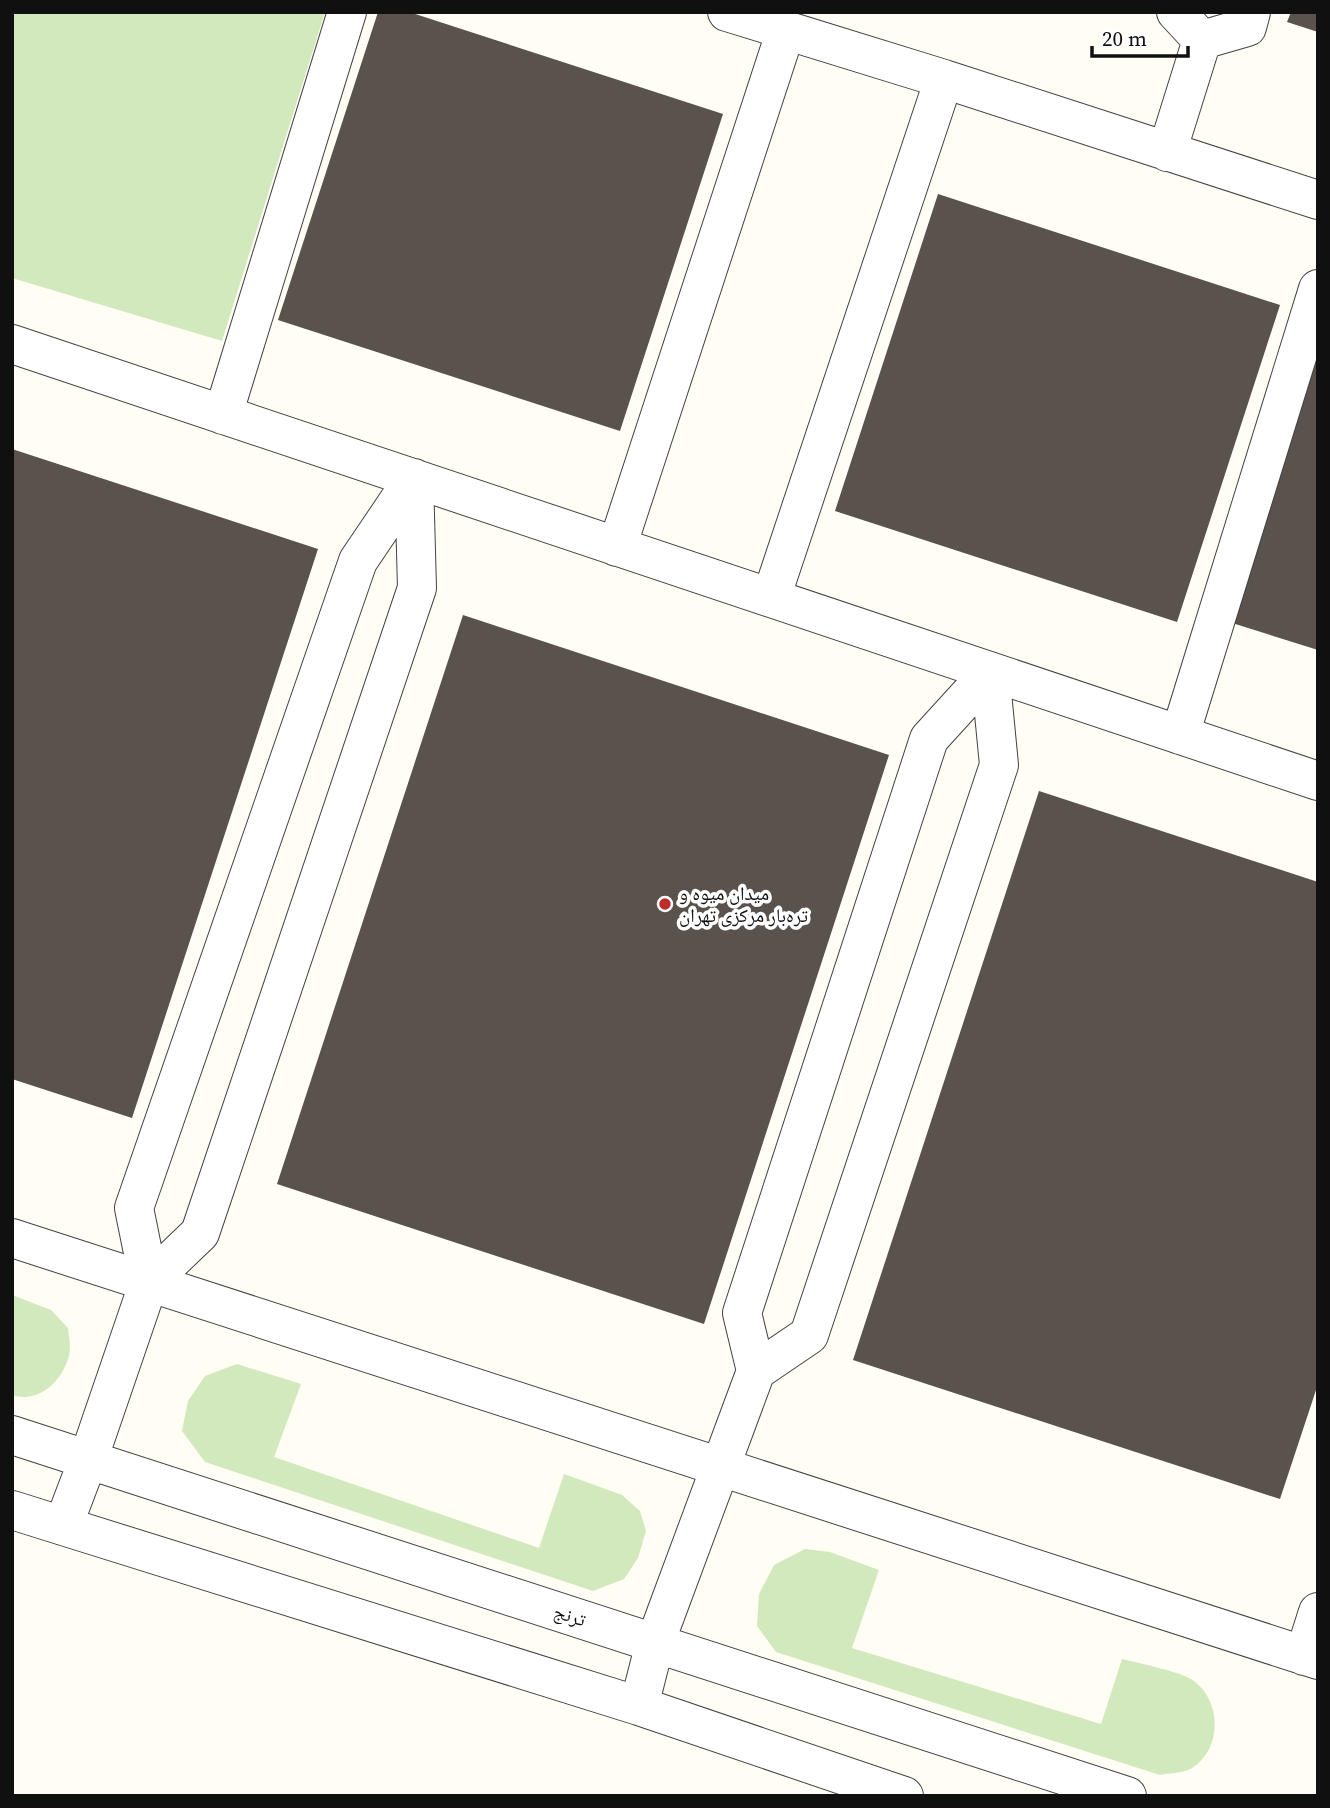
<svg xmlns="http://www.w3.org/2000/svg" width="1330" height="1808" font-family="'Source Serif 4','Noto Naskh Arabic',serif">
	<rect width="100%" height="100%" fill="#fffdf4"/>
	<path fill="#d2e9be" d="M12,12H325L222,341L12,278Z
		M12,1295L51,1310L68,1328C69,1337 71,1348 69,1356C62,1381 39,1404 12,1395Z
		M237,1364L301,1384L274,1457L539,1548L564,1474L622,1495L640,1511L646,1531L638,1558L624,1579L593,1591L205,1462L182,1431L188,1401L205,1376Z
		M805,1549L830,1552L879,1570L852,1648L1101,1724L1122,1659C1138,1663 1183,1672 1194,1681C1222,1702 1222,1749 1192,1768C1184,1773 1170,1773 1160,1775L776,1652L757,1626L759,1594L774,1565Z"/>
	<path fill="#59524d" d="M378,12H409L723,114L620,431L278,320Z
		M1291,12H1318V32L1287,22Z
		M938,194L1280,305L1177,622L835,511Z
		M1318,347V650L1229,622Z
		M12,449L318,549L132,1118L12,1079Z
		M463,615L889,755L704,1324L277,1184Z
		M1039,791L1318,882V1384L1280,1499L853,1360Z"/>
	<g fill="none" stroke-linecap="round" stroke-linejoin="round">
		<g stroke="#434343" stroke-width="40">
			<path id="minor" d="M727,12L944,79
				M1176,12L1202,40
				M1202,40L1247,27L1251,12
				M1167,152L1202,40
				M12,344L1318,781
				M223,415L347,12
				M617,547L786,30
				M771,598L944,79L1318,200
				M1180,735L1318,289
				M12,1238L1318,1660
				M149,1282L134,1208L358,561L414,478
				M12,1435L1127,1796
				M12,1510L639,1706L904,1796
				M63,1526L88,1460L149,1282L200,1233L417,588L414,478
				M1304,1656L1318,1612
				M639,1706L655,1643L756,1371L742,1313L929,739L990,672L999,765L809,1335L756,1371"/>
		</g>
		<use href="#minor" stroke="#fff" stroke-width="38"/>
	</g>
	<circle fill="#bd2b2b" stroke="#fff" stroke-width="2.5" cx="665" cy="904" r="7"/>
	<g text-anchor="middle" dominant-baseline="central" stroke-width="7" stroke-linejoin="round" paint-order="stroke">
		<g font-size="19" fill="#101010" stroke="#fff" text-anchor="start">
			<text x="679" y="893">میدان میوه و<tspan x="679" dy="22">تره‌بار مرکزی تهران</tspan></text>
		</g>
		<g font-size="19" fill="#101010" stroke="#fff">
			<text transform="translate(570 1615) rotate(18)">ترنج</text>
		</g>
	</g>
	<rect width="1330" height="1808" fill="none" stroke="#101010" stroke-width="28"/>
	<path d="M1092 46v10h96v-10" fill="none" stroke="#101010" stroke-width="3.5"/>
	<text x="1102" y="46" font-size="21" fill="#101010" stroke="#ffffff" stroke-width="5" paint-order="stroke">20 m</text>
</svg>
